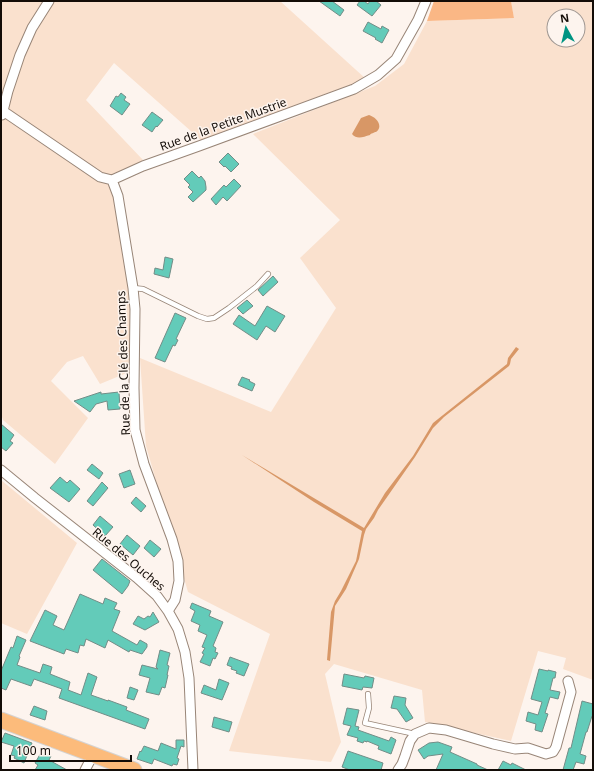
<svg xmlns="http://www.w3.org/2000/svg" width="594" height="771" font-family="'Noto Sans',sans-serif">
	<rect width="100%" height="100%" fill="#fdf4ee"/>
	<path fill="#fae1ce" fill-rule="evenodd" d="M1,1H280L366,79L201,140L114,63L86,100L143,160L114,186L131,282L129,372L100,384L83,356L67,362L51,381L88,418L55,464L3,420L1,414Z
		M511,1H593V680L563,669L566,658L538,651L511,741L425,722L422,690L334,664L325,674L341,742L331,762L229,751L270,634L188,592L146,446L140,358L271,412L336,308L300,258L340,220L253,134L375,86L404,64L427,21L514,18ZM554,16H578V40H554Z
		M1,480L77,543L27,634L1,623Z"/>
	<path fill="#fab785" d="M434,1H511L514,18L427,21Z"/>
	<path fill="#d89766" d="M369,115C376,117 384,126 376,132C375,132 370,134 370,135C363,137 357,140 352,134L361,118Z
		M516,347L519,349L511,359L510,364L509,366L444,417L433,428L415,457L378,510L374,518L366,529L364,535L359,559L346,589L335,606L330,661L327,660L331,612L335,601L341,591L356,561L362,531L314,502L242,455L364,528L385,493L413,456L433,423L507,364L508,358Z"/>
	<path fill="#63cbb9" stroke="#728d87" d="M319,1H332L344,10L340,16Z
		M360,1H364L368,4L370,1H376L381,5L372,16L357,5Z
		M368,22L381,29L382,26L389,30L382,43L375,39L376,38L363,31Z
		M121,93L126,97L124,100L130,104L122,115L110,106L116,96L118,97Z
		M152,112L163,120L157,127L156,126L152,132L142,125Z
		M228,153L239,164L231,172L225,166L224,167L219,162Z
		M192,171L199,178L201,176L205,181L206,187V190L193,202L188,197L193,192L188,187L190,185L184,179Z
		M234,179L241,186L227,201L223,197L216,205L211,199L224,185L226,187Z
		M165,257L173,259L169,278L154,274L155,268L163,270Z
		M273,276L278,282L263,296L258,290Z
		M247,300L253,306L243,314L237,308Z
		M267,306L285,316L275,332L266,326L257,340L233,324L239,315L255,326Z
		M175,313L186,318L176,339L178,340L175,346L173,345L165,362L155,358Z
		M242,377L250,380L249,381L255,384L252,391L238,385Z
		M101,392V394L119,392L120,409L108,410L107,401L96,404L90,412L74,401Z
		M1,424L14,435L10,441L13,443L6,451L1,447Z
		M92,464L103,473L99,479L87,470Z
		M130,470L135,484L124,488L119,474Z
		M60,477L67,483L70,480L80,489L69,502L50,488Z
		M102,482L108,488L93,506L87,501Z
		M136,497L146,506L141,512L131,503Z
		M100,516L113,527L105,536L93,525Z
		M127,535L140,546L133,555L120,544Z
		M150,540L161,549L154,557L144,548Z
		M102,559L130,581L128,586L122,594L93,570Z
		M80,594L103,604L105,598L117,603L114,609L120,611L112,631L137,645L140,640L147,644V647L142,654L130,650L129,652L108,640L105,648L86,639L84,646L80,645L78,653L66,649L64,654L30,641L45,610L57,616L53,625L64,630Z
		M192,603L211,611L209,616L223,622L213,646L216,648L215,652L218,653L215,659L213,658L210,666L200,662L204,654L202,653L205,648L202,647L207,635L198,631L200,625L191,621L195,611L190,608Z
		M153,612L159,622L145,630L133,624L138,616L144,619L148,616L150,617Z
		M17,636L26,640L19,656L20,657L17,665L40,673L43,664L52,667L50,674L70,682L68,690L81,695L88,673L97,677L91,695L108,701V700L127,707L126,710L149,719L145,729L59,698L62,689L34,679L31,686L11,679L6,690L1,688V671L11,647L13,648Z
		M160,650L170,653L167,665L169,666L167,675H168L165,688L162,687L159,695L146,692L150,678L139,675L142,665L158,669L156,667Z
		M230,657L249,664L244,676L236,673L237,671L231,669L232,667L227,665Z
		M539,669L548,671V670L556,672L555,678H553L550,690L560,692L558,699L550,697L545,713L548,714L542,732L535,730L536,724L526,721L528,712L538,715L542,702L531,699Z
		M344,674L364,678L365,676L374,678L372,688L363,687L362,690L342,686Z
		M219,679L229,683L222,700L201,693L204,685L216,690Z
		M130,687L138,690L134,700L127,698Z
		M394,696L406,698L405,705L413,718L406,722L397,709L391,708Z
		M582,701L593,704V717L592,716L587,732H586L580,754L586,756L584,764L576,762L573,770H563L569,748H571Z
		M34,706L47,711L45,720L30,715Z
		M347,708L359,710L355,726L359,727L358,730L389,741L391,737L396,740L391,754L378,749L379,746L367,741V742L364,741L363,743L357,741L358,738L347,735L351,726L343,724Z
		M214,717L232,722L229,732L212,727Z
		M5,733L32,743L24,763L14,758L15,756L11,755L14,746L1,742Z
		M176,740H184V747L181,746L177,758L179,759L177,765L173,764L172,766L154,759L152,764L137,759L140,751L141,752L144,746L158,751L161,743L176,749Z
		M438,742L452,747L450,752L477,764V765L488,770H436L443,754L428,756L424,759L418,750L429,743Z
		M42,751L51,756L49,760L67,770H35L38,765L35,763Z
		M348,751L383,763L381,770H350L342,767Z
		M503,761L511,765L512,763L526,770H498Z"/>
	<g fill="none" stroke-linecap="round" stroke-linejoin="round">
		<g stroke="#988577" stroke-width="6">
			<path id="lane" d="M133,288L143,289L198,316L207,319L214,318L229,308L257,286L268,274
				M368,694L369,708L365,723L415,734"/>
		</g>
		<g stroke="#988577" stroke-width="11">
			<path id="street" d="M3,111L100,177L112,180L143,166L199,146L354,89L378,75L396,59L418,20L426,1
				M2,115L8,91L20,55L32,28L49,1
				M112,180L118,196L133,288L135,309L134,388L135,430L144,464L172,539L178,561L179,581L175,600L168,611
				M1,470L35,498L137,578L157,596L168,611L178,629L185,652L189,678L193,770
				M85,770L93,755
				M398,770L402,764L405,756L410,741L415,734L429,728L446,730L493,744L515,749L528,748L546,754L553,752L556,747L571,692L568,681"/>
		</g>
		<g stroke="#d5d3d2" stroke-width="17">
			<path id="primary" d="M1,720L134,770"/>
		</g>
		<use href="#lane" stroke="#fff" stroke-width="4.5"/>
		<use href="#street" stroke="#fff" stroke-width="9"/>
		<use href="#primary" stroke="#fcbb7b" stroke-width="15"/>
	</g>
	<g text-anchor="middle" dominant-baseline="central" stroke-width="3" stroke-linejoin="round" paint-order="stroke">
		<g font-size="12" fill="#130c07" stroke="#fdf4ee">
			<text transform="translate(223 124) rotate(-20)">Rue de la Petite Mustrie</text>
			<text transform="translate(123 363) rotate(-92)">Rue de la Clé des Champs</text>
			<text transform="translate(129 559) rotate(40)">Rue des Ouches</text>
		</g>
	</g>
	<rect width="594" height="771" fill="none" stroke="#130c07" stroke-width="4"/>
	<g transform="translate(566 28) rotate(352)"><circle r="19" fill="#fdf4ee" stroke="#9f9792"/>
	<path d="M0-3L7 15L0 10L-7 15Z" fill="#009482"/>
	<text y="-6" font-size="11" font-weight="bold" text-anchor="middle" fill="#130c07">N</text>
	</g>
	<path d="M10 755v6h121v-6" fill="none" stroke="#130c07" stroke-width="2"/>
	<text x="16" y="755" font-size="12" fill="#130c07" stroke="#fdf4ee" stroke-width="3" paint-order="stroke">100 m</text>
</svg>
